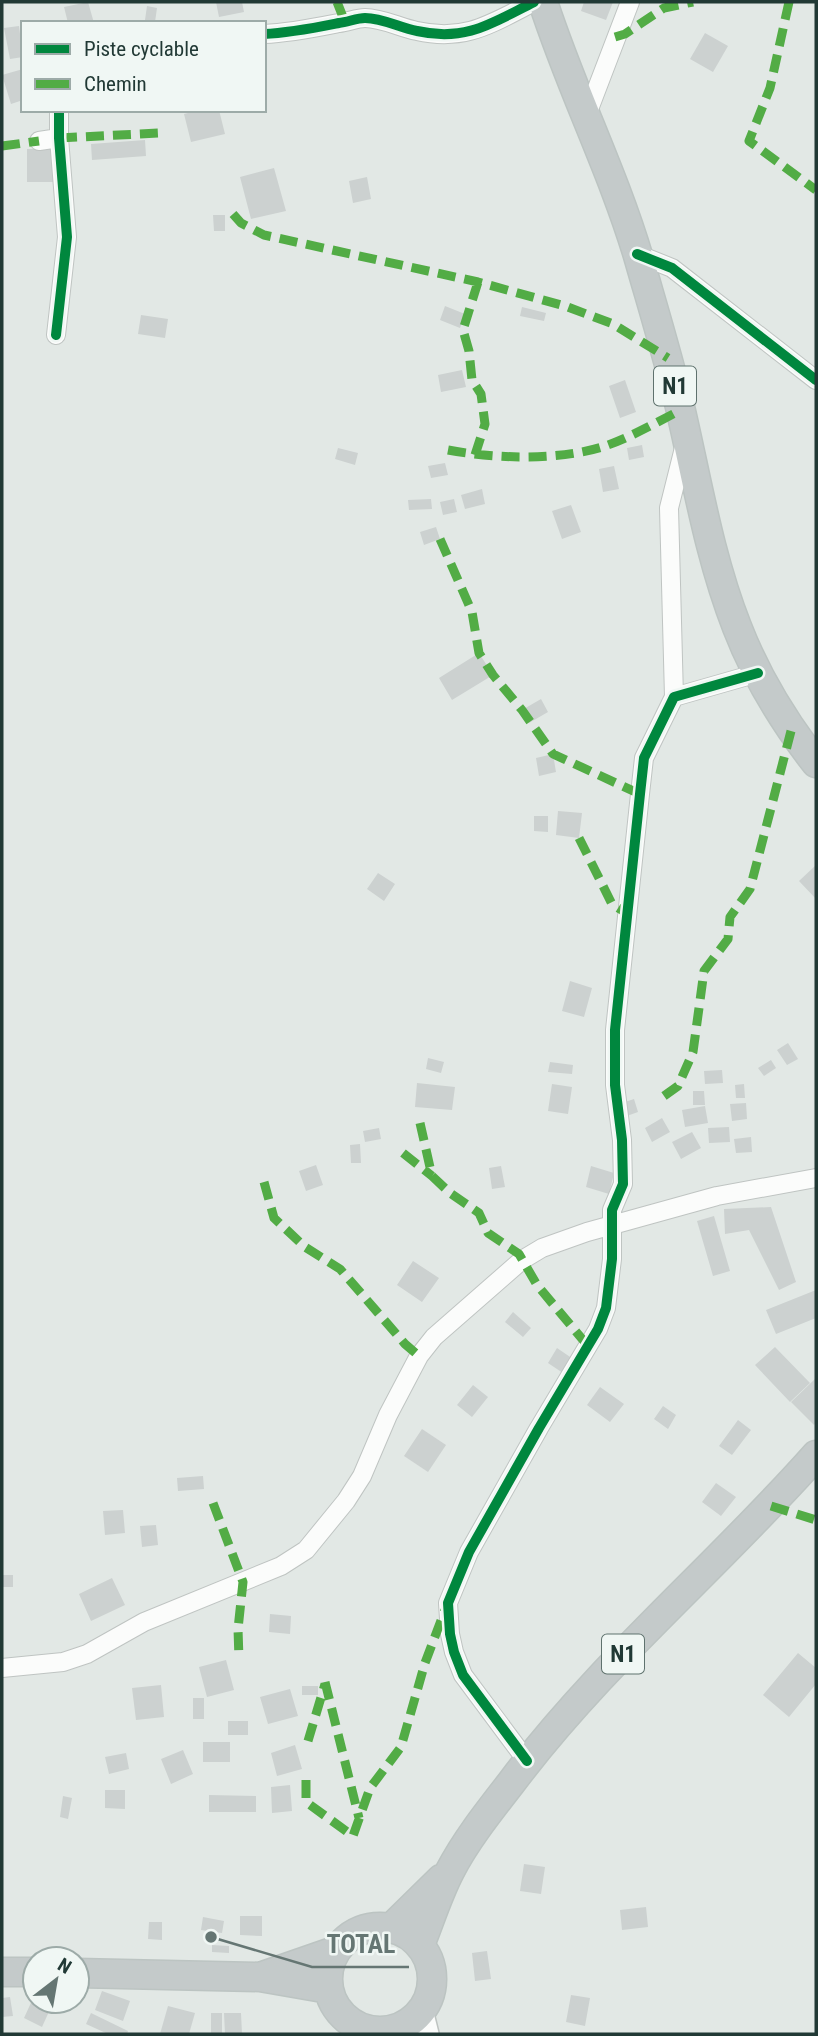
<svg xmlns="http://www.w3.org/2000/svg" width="818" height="2036" font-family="'Roboto Condensed',sans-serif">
	<rect width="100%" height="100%" fill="#e2e8e5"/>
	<path fill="#ccd1d0" d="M88,2L94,23H68L64,7Z
		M216,2H242L244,12L219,17Z
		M584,2H613L606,20L581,11Z
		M147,6L157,8L155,22L145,20Z
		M19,26L23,57L10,59L4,28Z
		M705,33L728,46L713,72L690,59Z
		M23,69V100L11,104L2,75Z
		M200,110H219L225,134L191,142L184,114Z
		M145,140L146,156L92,160L91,144Z
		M27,149H58V182H27Z
		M274,168L286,211L251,219L240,177Z
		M367,177L371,199L353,203L349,181Z
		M213,215H225V231H214Z
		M445,306L465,314L460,328L440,320Z
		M522,307L546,313L544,321L520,316Z
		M141,315L168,319L165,338L138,334Z
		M462,370L466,387L441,392L438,375Z
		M625,380L636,412L620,418L609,386Z
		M642,445L644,457L629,460L627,448Z
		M338,448L358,453L355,465L335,459Z
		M445,463L448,475L431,478L428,466Z
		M614,466L619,489L603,492L599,469Z
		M482,489L485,504L465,509L461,495Z
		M431,499L432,509L409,510L408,500Z
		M454,499L457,512L443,515L440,502Z
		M571,505L581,532L562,539L552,511Z
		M436,527L440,539L424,545L420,532Z
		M479,653L493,675L452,700L439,678Z
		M541,699L548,712L529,723L522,710Z
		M553,754L556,772L539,776L536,758Z
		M558,811L582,813L579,838L556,835Z
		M534,816H548V832L534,831Z
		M816,865V899L799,881Z
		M378,873L395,884L384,901L367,889Z
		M570,981L592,988L584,1017L562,1011Z
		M788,1043L798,1059L787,1065L777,1050Z
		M428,1058L444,1062L441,1073L426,1069Z
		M771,1060L776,1068L764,1076L758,1068Z
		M550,1062L573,1065L572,1074L548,1072Z
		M722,1070L723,1083L705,1084L704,1071Z
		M417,1083L455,1087L452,1110L415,1107Z
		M552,1084L572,1087L568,1114L548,1111Z
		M744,1084L745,1098H736L735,1085Z
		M693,1091H704L705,1105H693Z
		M634,1099L638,1112L624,1117L619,1104Z
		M746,1103L747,1119L732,1121L730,1104Z
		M705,1106L708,1123L685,1127L682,1110Z
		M662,1118L670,1132L652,1142L645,1128Z
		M729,1127L730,1142L709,1143L708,1128Z
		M379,1128L381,1139L365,1142L363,1131Z
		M692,1132L701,1148L681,1159L672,1142Z
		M751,1137L752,1152L736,1153L734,1139Z
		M360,1144L361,1163H351L350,1145Z
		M316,1165L323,1185L306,1191L299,1171Z
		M501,1166L505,1187L492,1189L489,1168Z
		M591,1166L614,1173L609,1194L586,1187Z
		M771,1207L796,1282L779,1290L749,1230L725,1234L724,1209Z
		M714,1216L730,1271L713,1276L697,1221Z
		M413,1261L439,1278L422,1302L397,1285Z
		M816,1290V1318L776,1334L766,1310Z
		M513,1312L531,1328L523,1337L505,1322Z
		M775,1347L810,1383L790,1402L755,1365Z
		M557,1348L576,1361L566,1375L548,1363Z
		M816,1378V1422L814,1425L791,1402Z
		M473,1385L488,1397L472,1417L457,1405Z
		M600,1387L624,1404L610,1422L587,1405Z
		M663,1406L676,1415L668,1429L654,1419Z
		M738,1420L751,1430L732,1455L719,1446Z
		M422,1429L446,1445L428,1472L404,1456Z
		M203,1476L204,1489L178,1491L177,1478Z
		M716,1483L736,1497L721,1516L702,1502Z
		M123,1510L125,1533L105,1535L103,1511Z
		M156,1525L158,1545L142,1547L140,1526Z
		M2,1575H13V1587H2Z
		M112,1578L125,1605L91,1621L79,1594Z
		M270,1614L291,1616L290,1634L269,1632Z
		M798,1653L816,1668V1684L789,1717L763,1695Z
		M226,1660L234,1690L207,1697L199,1667Z
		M161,1685L164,1717L136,1720L132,1688Z
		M302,1686H318V1695H302Z
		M290,1689L298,1716L268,1724L260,1697Z
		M193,1698H204V1719H193Z
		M228,1721H248V1735H228Z
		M203,1742H230V1762H203Z
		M295,1745L302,1769L277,1776L271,1753Z
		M183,1750L193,1774L171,1784L161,1759Z
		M126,1753L129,1769L109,1774L105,1757Z
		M290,1785L292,1811L272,1813L271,1787Z
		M105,1790H125V1809L105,1808Z
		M209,1795L256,1796V1812H209Z
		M63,1796L72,1798L68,1819L60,1817Z
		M524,1864L545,1867L541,1894L520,1891Z
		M646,1907L648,1927L622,1930L620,1910Z
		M240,1916H262V1936L240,1935Z
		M203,1917L224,1921L222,1933L201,1930Z
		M149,1922H162V1940L148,1939Z
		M212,1945L229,1946V1953L212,1952Z
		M487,1951L491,1979L475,1981L472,1953Z
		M102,1991L130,2001L123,2021L95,2010Z
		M35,1994V2001H44L52,2005L42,2027L24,2018Z
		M571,1995L590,1998L585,2026L566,2022Z
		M10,1997L13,2016L2,2017V1998Z
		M168,2006L195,2013L189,2034H160Z
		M91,2013L128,2031L127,2034H108L86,2024Z
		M211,2013H222V2034H211Z
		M224,2013H241L242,2034H225Z"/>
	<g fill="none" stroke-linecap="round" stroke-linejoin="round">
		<g stroke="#bfc4c2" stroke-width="20">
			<path id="minor" d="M264,34C290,33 314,28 339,23C348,22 357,18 365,18C383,18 400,28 417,31C466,42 492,23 534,2
				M586,117L630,2
				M39,141L59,138
				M637,254L672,268L816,380
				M56,335L67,237L59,138V110
				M674,697L669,508L685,444
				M2,1668L63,1662L87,1654L144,1622L281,1566L306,1550L346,1501L362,1476L388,1415L419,1356L434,1337L522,1260L542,1248L587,1232L717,1196L816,1178
				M527,1761L463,1675L454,1652L450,1634L448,1603L469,1552L539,1428L598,1329L606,1308L612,1259V1210L623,1184L622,1140L615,1085V1030L640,794L644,758L674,697L758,673"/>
		</g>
		<g stroke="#bfc4c2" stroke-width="24">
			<path id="tertiary" d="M422,2010L428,2034
				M394,2029L398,2034"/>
		</g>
		<g stroke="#bcc4c2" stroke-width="31">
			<path id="trunk" d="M543,2C571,89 613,171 639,259C653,308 668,357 680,407C697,480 709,556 737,627C756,676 784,722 816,763
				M328 1979a52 52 0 1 1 104 0a52 52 0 1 1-104 0Z
				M391,1928L441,1879
				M420,1945C430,1920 438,1894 450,1871C466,1840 490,1810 511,1783C601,1663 717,1567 816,1455
				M2,1972H35
				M77,1973L260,1977L329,1989
				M263,1976L335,1951"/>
		</g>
		<use href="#minor" stroke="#fbfcfb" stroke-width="18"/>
		<use href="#tertiary" stroke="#fbfcfb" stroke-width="21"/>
		<use href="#trunk" stroke="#c4caca" stroke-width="28"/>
		<path stroke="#52ac45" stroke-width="9" stroke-dasharray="18 9" stroke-linecap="butt" d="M337,2L345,22
			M789,2L770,88L749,141L816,190
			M615,37L625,34L664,8L693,2
			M59,138L159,133
			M2,146L39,141
			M233,214L241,223L264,235L478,282L565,306L613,324L668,358
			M448,450C495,459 563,461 608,445C633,436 657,422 681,410
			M475,455L485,424L481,394L472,380L469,351L463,330L478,282
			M440,539L472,612L479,653L493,675L522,710L553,754L640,794
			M579,838L612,904L628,914
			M664,1096L678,1086L693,1052L704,971L728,939L730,917L750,889L791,731
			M420,1123L432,1176L450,1193L479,1213L488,1233L519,1254L537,1285L588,1346
			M403,1153L432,1176
			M264,1182L274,1218L305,1247L340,1269L405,1344L419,1356
			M213,1503L243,1582L238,1629L239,1659
			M771,1506L816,1520
			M325,1682L359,1818
			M308,1741L325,1684
			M306,1780V1802L353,1836L370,1788L401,1747L425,1663L445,1610"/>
		<g stroke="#f0f7f4" stroke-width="15">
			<path id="cycleway" d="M264,34C290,33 314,28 339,23C348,22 357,18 365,18C383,18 400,28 417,31C466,42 492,23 534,2
				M637,254L672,268L816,380
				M56,335L67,237L59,138V110
				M527,1761L463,1675L454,1652L450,1634L448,1603L469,1552L539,1428L598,1329L606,1308L612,1259V1210L623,1184L622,1140L615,1085V1030L640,794L644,758L674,697L758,673"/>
		</g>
		<use href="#cycleway" stroke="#00873e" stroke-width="10"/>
	</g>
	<g text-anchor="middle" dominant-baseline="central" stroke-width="5" stroke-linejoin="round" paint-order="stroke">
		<g fill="#f0f7f4" stroke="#5f726e" stroke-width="2">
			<rect x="654" y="366.5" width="42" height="39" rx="5"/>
			<rect x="602" y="1634.5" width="42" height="39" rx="5"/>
		</g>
		<g font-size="23" font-weight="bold" fill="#213935">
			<text x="675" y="386">N1</text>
			<text x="623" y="1654">N1</text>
		</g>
	</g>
	<path fill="none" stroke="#657673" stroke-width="2.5" d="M211 1937L312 1967H409"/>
	<circle fill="#657673" stroke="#f0f7f4" stroke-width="2.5" cx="211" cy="1937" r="7"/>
	<g font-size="26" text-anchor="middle" font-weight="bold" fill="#657673" stroke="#f0f7f4" stroke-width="5" stroke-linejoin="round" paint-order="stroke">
		<text x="361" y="1953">TOTAL</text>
	</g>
	<rect width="818" height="2036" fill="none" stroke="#213935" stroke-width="7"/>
	<rect x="21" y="21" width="245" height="91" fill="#f0f7f4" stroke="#9daba8" stroke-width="2"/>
	<rect x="35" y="44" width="35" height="10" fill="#00873e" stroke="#9daba8" stroke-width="2"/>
	<text x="84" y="56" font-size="21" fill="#213935">Piste cyclable</text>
	<rect x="35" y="79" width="35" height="10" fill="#52ac45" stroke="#9daba8" stroke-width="2"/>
	<text x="84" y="91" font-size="21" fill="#213935">Chemin</text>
	<g transform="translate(56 1980) rotate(31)"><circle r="33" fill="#f0f7f4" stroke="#9daba8" stroke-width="2"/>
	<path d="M0-5L12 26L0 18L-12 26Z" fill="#657673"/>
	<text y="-10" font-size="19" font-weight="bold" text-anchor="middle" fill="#213935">N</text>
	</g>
</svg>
